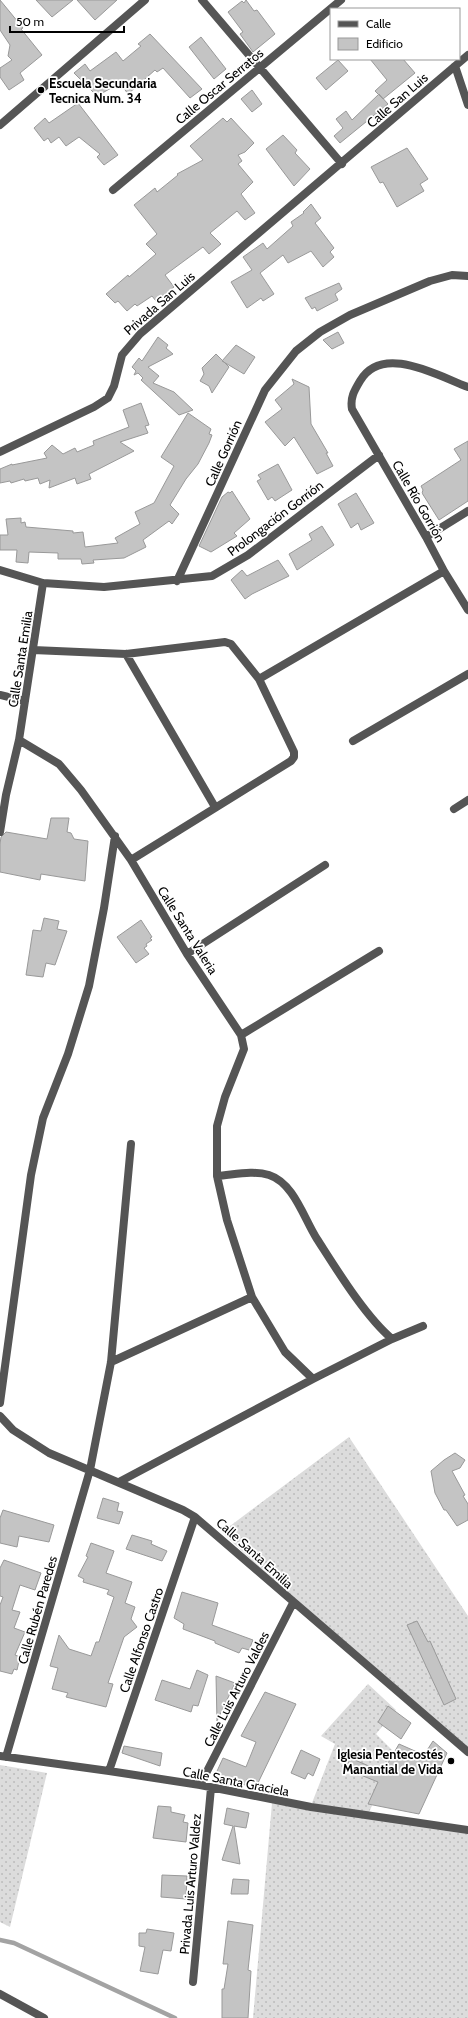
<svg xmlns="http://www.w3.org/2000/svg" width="468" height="2018" font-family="Cabin,sans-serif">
	<defs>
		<pattern id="grass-dots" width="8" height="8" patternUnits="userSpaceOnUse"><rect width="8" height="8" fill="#dcdcdc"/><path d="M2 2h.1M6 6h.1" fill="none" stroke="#bbb" stroke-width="1.8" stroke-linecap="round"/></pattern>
	</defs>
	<rect width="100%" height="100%" fill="#fff"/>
	<path fill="url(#grass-dots)" d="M349,1437L468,1616V1747L306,1612L222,1532Z
		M368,1684L396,1710L376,1734L397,1755L367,1816L468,1830V2018H253L272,1803L310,1808L335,1744L321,1736Z
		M0,1765L47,1773L10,1927L0,1922Z"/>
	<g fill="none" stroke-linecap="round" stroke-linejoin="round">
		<path stroke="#a3a3a3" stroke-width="4.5" d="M0,1940L14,1943L175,2018"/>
	</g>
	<path fill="#c4c4c4" stroke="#999" d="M0,0L23,28L21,29L42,55L20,73L24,80L9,90L0,77V68L12,60L8,56L10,45L0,30Z
		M36,0H73L52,17Z
		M77,0H117L95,20Z
		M246,0L254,11L257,10L275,34L253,52L240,34L243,32L228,12L242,1L244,3Z
		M150,34L202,89L190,98L163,68L157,72L155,70L128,94L120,83L97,96L74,73L85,64L90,71L116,52L123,61L141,46L138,44Z
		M201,37L226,69L214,79L189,47Z
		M370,59H403L415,73L383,99L375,91L387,80Z
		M338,60L348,71L326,90L316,78Z
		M252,90L262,104L252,112L241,99Z
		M379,94L388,104L340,143L334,136L343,128L336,119L346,111L352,120Z
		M78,103L118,155L104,165L97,157L100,154L79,137L66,146L59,137L51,143L48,138L44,141L34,128L45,118L49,123Z
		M223,118L227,122L231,118L254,143L245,152L238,155L242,161L238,164L253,182L241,194L255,213L245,220L237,211L210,233L221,244L209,254L203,247L165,275L174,287L156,301L152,296L137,306L135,304L127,311L118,301L115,303L106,294L128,275L129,277L156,254L146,244L157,234L134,205L155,188L157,192L178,175L177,174L203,160L190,146Z
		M283,135L297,150L295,153L310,169L294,186L266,149Z
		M407,148L428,179L420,184L424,191L397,207L383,182L380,183L371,167Z
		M311,204L321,218L315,223L334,248L330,252L334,257L323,267L311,251L288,263L283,255L260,273L274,294L263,301L261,298L247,308L231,282L252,270L243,257L263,243L267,249L293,226L291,222L304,213L303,212Z
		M339,283L342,289L335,294L338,300L317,311L315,307L312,309L305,298Z
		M338,332L344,343L332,349L323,340Z
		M158,337L168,345L166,348L173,354L148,367L159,376L153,383L174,392L193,410L179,415L141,380L143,378L138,373L134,375L136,371L132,367L139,358L142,361Z
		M236,345L255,357L244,374L222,361Z
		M216,354L229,367L212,393L209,386L200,381L204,374L202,368Z
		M292,379L309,387L311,424L328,453H326L333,466L317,474L294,437L285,446L265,422L282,409L275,400L294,384Z
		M141,403L149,425L145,426L148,433L120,442L134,451L89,474L91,479L77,484L75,478L49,488L50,480L40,484L38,478L25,481L24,479L11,483L10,481L0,483V469L12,464V465L47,458L44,453L52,445L63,454L75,448L77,452L94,445L93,441L129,427L123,410Z
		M188,413L211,429L209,434L212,435L209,443L198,464L186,479L170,505L179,514L172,524L169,521L143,540L146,547L124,558L93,560L94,563L82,564L81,559H58V553L29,552L28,563L16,562L17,550H0V535H8L6,519L21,518V523L25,522L26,527L73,531V533L83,532L85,547L118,543L115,538L140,524L135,512L154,503L174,466L161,457Z
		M468,441V501L439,520L422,493L423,490L421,486L461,460L454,449Z
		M278,464L292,490L275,501L272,497L268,500L257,481L261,479L258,475Z
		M232,491L250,519L234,533L237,536L211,552L199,546L222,497L228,492L230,493Z
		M356,493L374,523L361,530L358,523L351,528L338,504Z
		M322,526L334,545L297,570L289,554L312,540L309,534Z
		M278,560L289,576L252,594L245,599L231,580L242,570L247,576Z
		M51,818H69L67,832L71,833L74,839L88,841L85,881L41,874L40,880L0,872V844L1,837L6,832L47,839Z
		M44,918L59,921L57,929L67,931L55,965L46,963L43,977L26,975L33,930L41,931Z
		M141,920L152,937L150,938L152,940L146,944L147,946L144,948L149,954L136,963L117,937Z
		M455,1453L465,1460L460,1468L452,1471L465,1495L463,1496L468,1504V1520L457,1526L446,1510H444L435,1493L431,1471L444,1460Z
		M103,1498L119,1503L117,1511L123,1512L119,1524L97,1518Z
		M3,1510L54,1525L49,1542L19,1536L17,1547L0,1543V1518Z
		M132,1535L152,1541L151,1544L167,1551L162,1561L126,1549Z
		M91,1543L114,1551L106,1573L132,1582L125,1603L135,1607L131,1619L137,1627L124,1637L108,1683L113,1684L106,1707L66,1697L68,1693L52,1689L58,1668L50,1666L59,1635L69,1649L91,1656L96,1642H99L114,1597L107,1594L109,1590L83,1582L84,1579L78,1576L88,1557L86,1556Z
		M4,1560L41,1573L35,1590L20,1585L12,1610L20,1612L14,1628L25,1632L15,1655L20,1657L17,1670L14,1669L12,1674L0,1671V1605L3,1597L0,1596V1568Z
		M182,1592L218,1603L212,1625L253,1640L249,1650L242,1648L239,1653L215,1643V1641L183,1629L184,1624L174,1618Z
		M417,1621L428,1642L430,1641L456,1699L444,1705L407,1625Z
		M197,1670L208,1675L198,1706L193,1705L191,1712L155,1700L162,1680L190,1689Z
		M216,1676L235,1683L217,1721Z
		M265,1692L296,1704L257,1785L247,1779L246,1785L213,1780L223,1758L246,1767L256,1742L241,1736Z
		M388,1706L411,1723L401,1739L378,1722Z
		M433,1741L447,1753L419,1814L368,1804L378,1782L346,1769L350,1758L383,1772L399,1744L424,1755Z
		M124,1746L162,1753L160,1766L122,1753Z
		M301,1750L320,1759L313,1776L308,1773L305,1779L291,1773Z
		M158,1806L171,1807V1812L185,1815L183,1822L188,1823L186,1842L153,1838Z
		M227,1808L249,1813L246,1828L234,1826L240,1864L222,1860L233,1826L224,1824Z
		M162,1875L187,1876L186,1899L161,1897Z
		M233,1879L249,1880L248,1894H231Z
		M228,1921L253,1925L248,1970L251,1971L248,2018H222V1989H224L228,1964H223Z
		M147,1929L174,1933L171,1951L163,1950L158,1974L140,1971L145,1947L139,1946V1933H146Z"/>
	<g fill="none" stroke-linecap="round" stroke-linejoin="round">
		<path stroke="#555" stroke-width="8" d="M0,1994L44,2018"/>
		<path stroke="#555" stroke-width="8" d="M202,0L342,164
			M455,66L468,105
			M0,125L145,0
			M113,190L341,0
			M468,387C438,376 382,343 360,381C354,391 350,398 352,409L426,537L444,571L468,610
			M0,452L94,407L108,398L114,386L122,355L140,334L468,55
			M426,537L468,511
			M0,570L43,583L104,587L212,576L248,555L379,455
			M177,581L265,390L296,351L320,332L350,315L430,281L452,275L468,276
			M33,650L126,654L225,642L231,644L259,679L294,752V757L291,761L131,860
			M126,654L215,807
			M259,679L444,571
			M0,695L25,701
			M19,740L59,764L81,790L131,860L187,954L241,1035L244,1049L225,1097L217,1126V1176L227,1220L252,1297L285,1352L313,1379L119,1482
			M353,741L468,674
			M454,809L468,800
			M0,832L6,795L19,740L43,583
			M187,954L325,865
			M241,1035L379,951
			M217,1176C233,1175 253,1170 269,1175C294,1183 304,1219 317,1239C337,1270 365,1316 392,1339L423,1326
			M111,1362L252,1297
			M313,1379L392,1339
			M0,1403L31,1175L43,1118L68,1054L89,986L104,908L115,836
			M0,1416L13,1430L49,1453L183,1510L195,1517L468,1752
			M0,1756L109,1771L200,1785L311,1807L468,1830
			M6,1757L90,1470L111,1362L131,1144
			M109,1771L195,1517
			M200,1785L293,1603
			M193,1982L211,1788"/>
	</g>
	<g fill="#000" stroke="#fff" stroke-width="1.5">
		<circle cx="41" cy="90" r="4"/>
		<circle cx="451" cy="1761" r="4"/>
	</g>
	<g text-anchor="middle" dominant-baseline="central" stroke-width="3.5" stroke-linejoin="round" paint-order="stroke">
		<g font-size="13" font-weight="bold" fill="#000" stroke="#fff" text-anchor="start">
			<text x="49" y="83">Escuela Secundaria<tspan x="49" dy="15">Tecnica Num. 34</tspan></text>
			<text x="443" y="1754" text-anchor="end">Iglesia Pentecostés<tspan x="443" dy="15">Manantial de Vida</tspan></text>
		</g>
		<g font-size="13" fill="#000" stroke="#fff">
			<text transform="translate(219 86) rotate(-40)">Calle Oscar Serratos</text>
			<text transform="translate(397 100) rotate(-41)">Calle San Luis</text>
			<text transform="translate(159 303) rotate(-41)">Privada San Luis</text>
			<text transform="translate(223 453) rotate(-66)">Calle Gorrión</text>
			<text transform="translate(419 501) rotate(60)">Calle Río Gorrión</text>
			<text transform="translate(275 518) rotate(-37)">Prolongación Gorrión</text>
			<text transform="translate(20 659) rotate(-81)">Calle Santa Emilia</text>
			<text transform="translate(188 930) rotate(58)">Calle Santa Valeria</text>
			<text transform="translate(255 1553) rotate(42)">Calle Santa Emilia</text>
			<text transform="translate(37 1610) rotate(-74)">Calle Rubén Paredes</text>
			<text transform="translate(141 1640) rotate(-71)">Calle Alfonso Castro</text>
			<text transform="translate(236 1689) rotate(-63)">Calle Luis Arturo Valdes</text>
			<text transform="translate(236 1781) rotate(11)">Calle Santa Graciela</text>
			<text transform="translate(190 1884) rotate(-85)">Privada Luis Arturo Valdez</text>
		</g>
	</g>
	<rect x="330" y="8" width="130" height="52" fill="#ffffff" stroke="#999999"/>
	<rect x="338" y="21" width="20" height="6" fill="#555555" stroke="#999999"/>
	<text x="366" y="28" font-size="12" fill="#000000">Calle</text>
	<rect x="338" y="38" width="20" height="12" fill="#c4c4c4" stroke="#999999"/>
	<text x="366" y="48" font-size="12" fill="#000000">Edificio</text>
	<path d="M10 26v6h114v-6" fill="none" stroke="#000000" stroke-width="2"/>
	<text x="16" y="26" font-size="12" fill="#000000" stroke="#ffffff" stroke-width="3" paint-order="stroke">50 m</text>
</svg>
